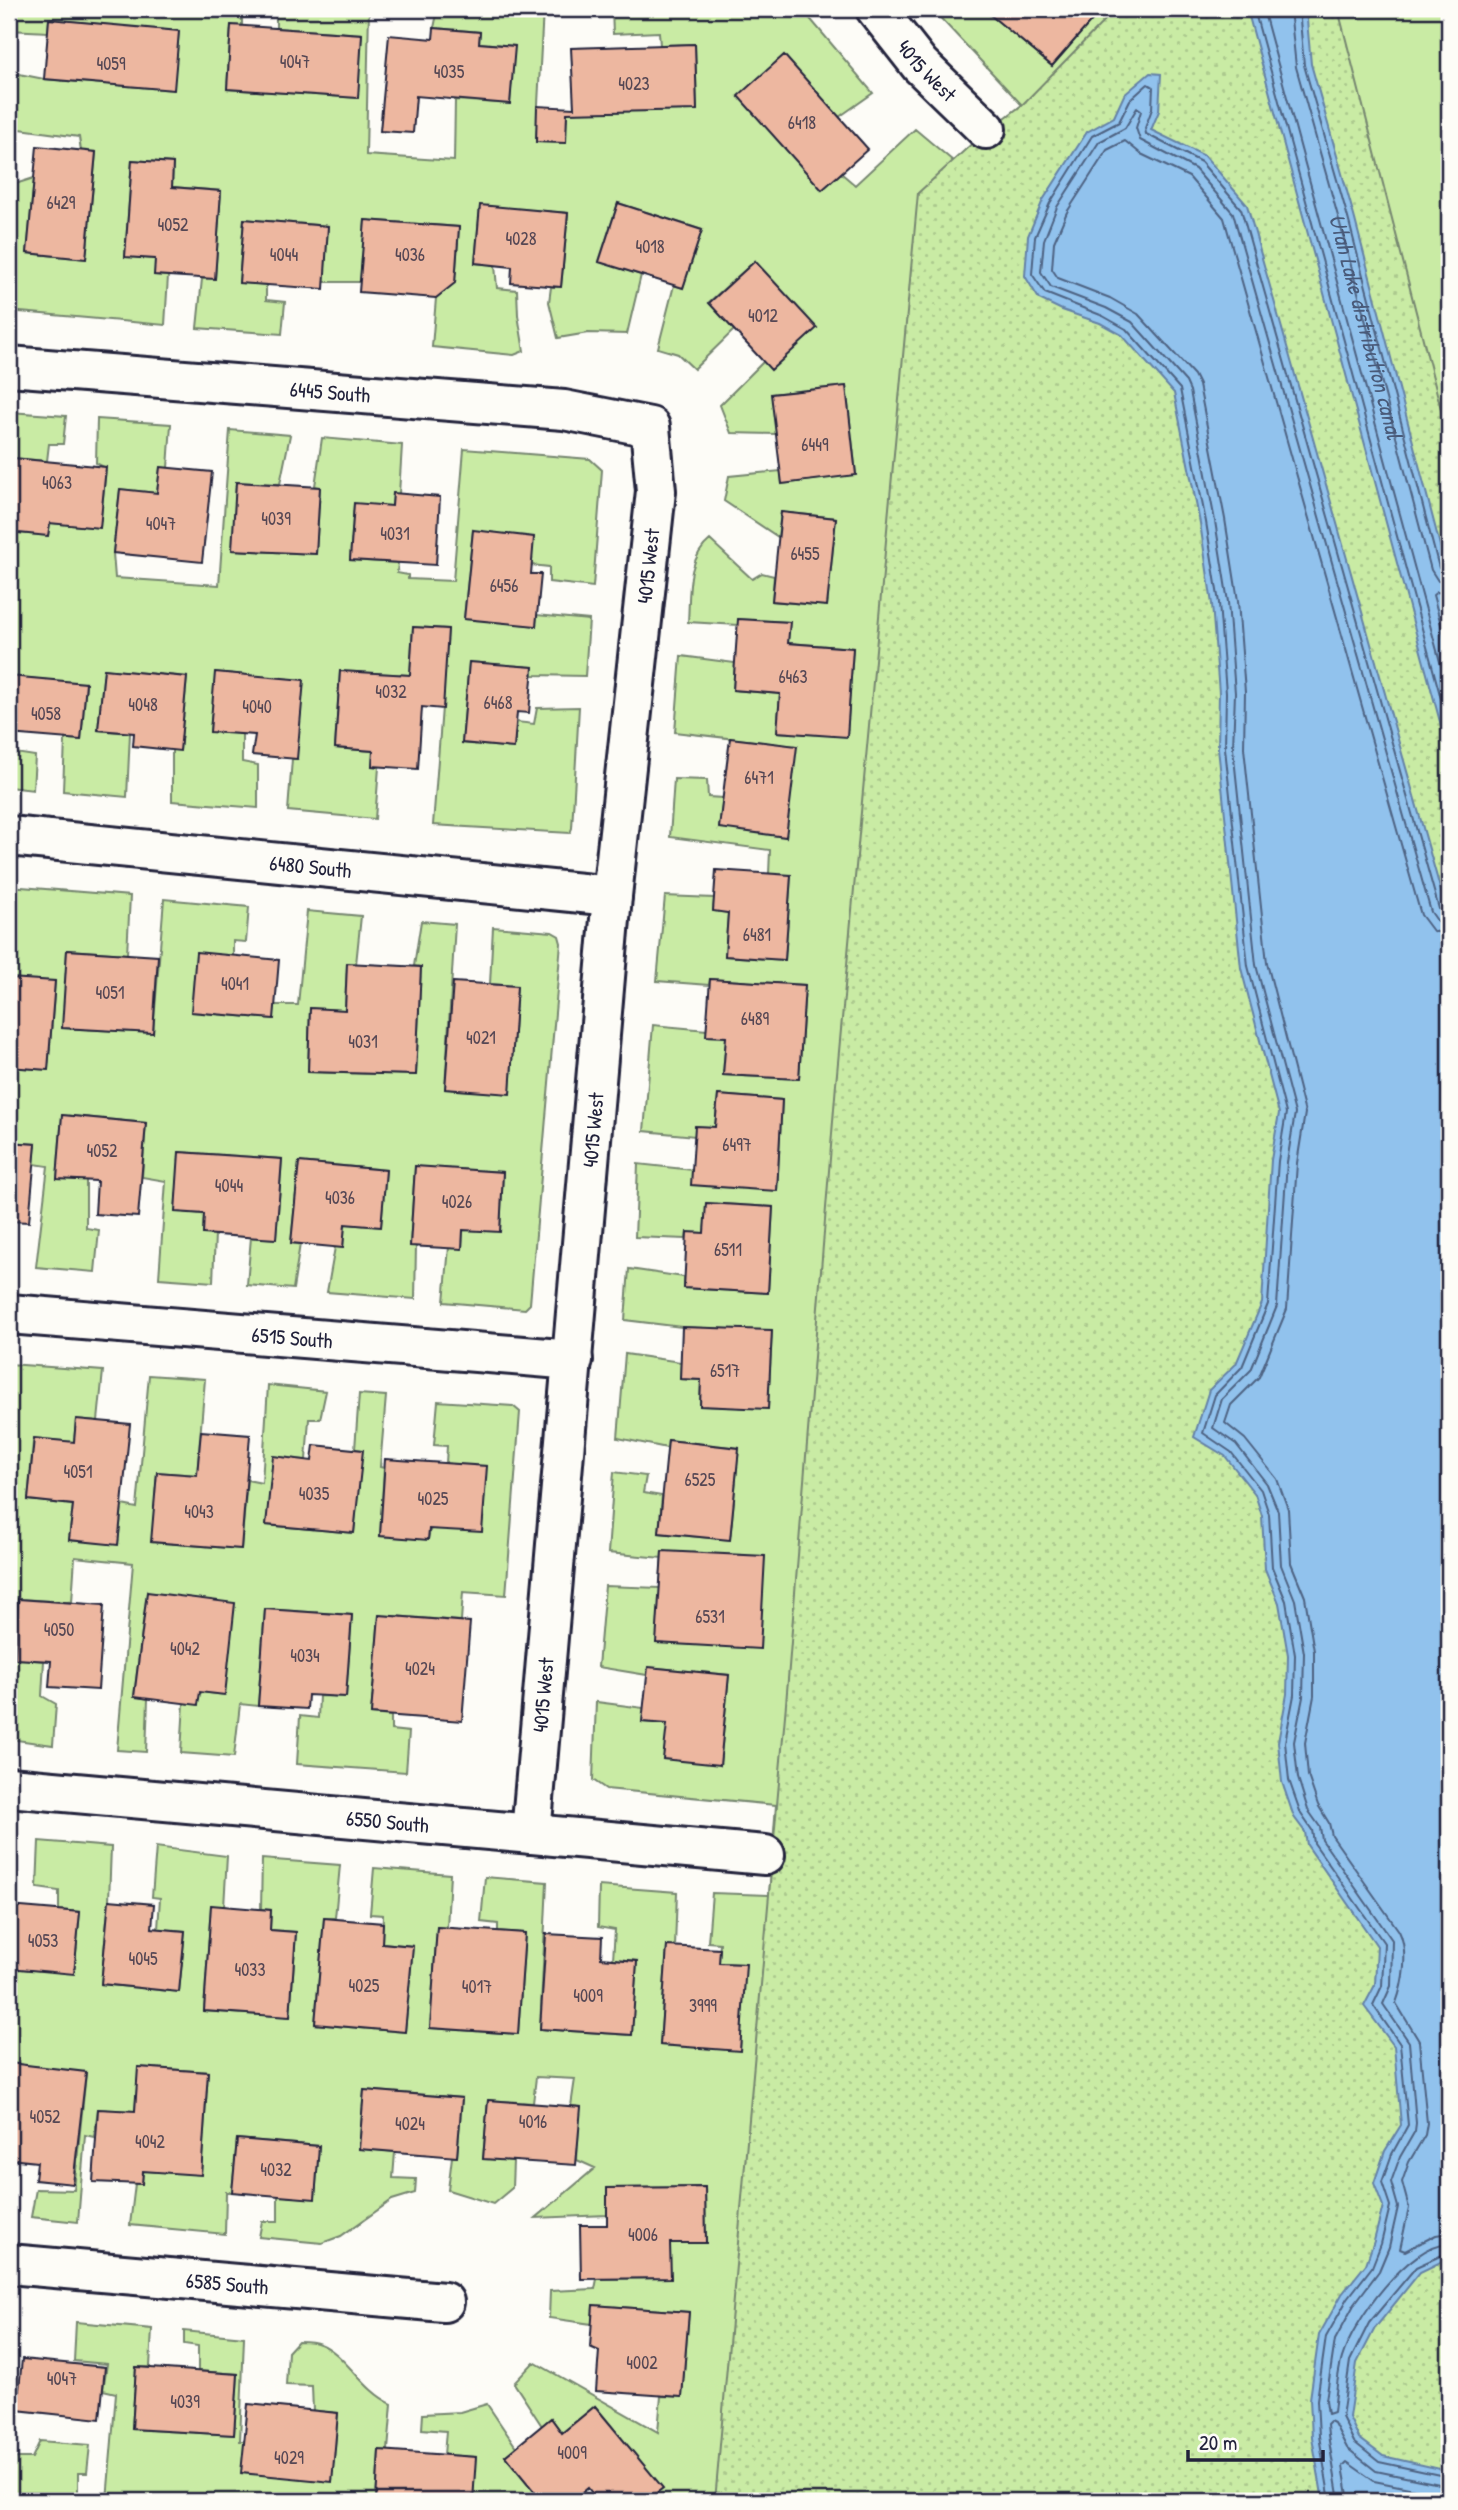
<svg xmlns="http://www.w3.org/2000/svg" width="1458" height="2510" font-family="'Patrick Hand',sans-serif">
	<defs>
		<pattern id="park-dots" width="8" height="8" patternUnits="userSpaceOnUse" patternTransform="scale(1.75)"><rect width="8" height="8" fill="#c9eba4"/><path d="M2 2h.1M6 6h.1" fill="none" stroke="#acc98e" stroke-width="1.8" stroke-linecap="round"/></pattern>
	</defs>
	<rect width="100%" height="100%" fill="#fdfcf7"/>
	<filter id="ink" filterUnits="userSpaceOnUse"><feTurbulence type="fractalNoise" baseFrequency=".0143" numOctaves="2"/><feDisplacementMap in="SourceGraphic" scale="14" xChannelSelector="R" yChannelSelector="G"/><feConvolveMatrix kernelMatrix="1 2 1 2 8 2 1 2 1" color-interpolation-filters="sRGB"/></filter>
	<g filter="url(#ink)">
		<path fill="#c9eba4" stroke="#768670" stroke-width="2" d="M11,9H242V26L231,25L227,89L357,98L362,34L276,28V9H369L366,155L454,161L455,100L510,104L514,46L479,43L480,32L434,28L438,9H543L536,142L565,143L567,113L574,108L697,110L695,44L660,45L659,32L613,34L612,9H802L873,93L839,117L822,189L841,173L855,185L915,129L953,161L1022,105L932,9H983L1052,66L1093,18L1083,9H1449V2501H646L662,2488L595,2406L562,2433L551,2418L542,2426L514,2383L534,2362L658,2432L661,2396L682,2397L689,2312L593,2305L592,2324L549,2318L550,2291L595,2289L597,2279L670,2278V2243L706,2242L705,2187L607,2188V2215L536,2218L595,2168L577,2160L580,2107L571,2106L575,2079L536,2077L533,2103L488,2100L483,2158L513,2161L512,2188L493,2204L448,2190L452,2157H457L462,2098L364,2090L359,2148L395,2152L393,2178L416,2179L415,2193L392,2200L341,2236L322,2243L259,2237L262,2221H278V2196L315,2198L319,2146L237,2139L232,2192H226L225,2234L130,2225L135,2184H142L143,2171L201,2174L208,2072L139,2067L135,2111L98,2109L94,2137L85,2135L78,2222L31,2217L36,2189L74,2190L86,2073L9,2063V1968L74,1973L80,1912L59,1910V1891L37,1888L39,1841L111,1847L109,1900L101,1984L179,1992L185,1931L158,1929L160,1898L152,1897L156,1847L227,1856L224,1907L211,1906L204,2011L290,2017L296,1932L270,1930L271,1910L261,1909L262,1859L340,1865L335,1918H324L315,2024L405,2032L413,1946L382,1943L383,1915L370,1914L374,1868L450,1874L447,1928L437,1927L430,2028L518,2034L525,1933L498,1931V1924L481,1922L485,1877L547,1882L540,2029L631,2035L637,1961L613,1959L615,1930L598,1927L599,1886L677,1892L675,1947H667L660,2045L740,2050L745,1964L719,1963L720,1943L708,1942L712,1893L769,1895L776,1805L606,1789L593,1780L596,1702L644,1708L642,1722L667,1724L720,1765L729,1675L648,1667L647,1675L598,1667L605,1586L660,1588L662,1551V1558L608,1553L614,1472L646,1476L643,1493L662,1496L659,1533L730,1540L739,1448L668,1440L667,1448L618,1438L625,1354L681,1362L680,1379L701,1380L700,1406L768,1408L772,1331L682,1327L625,1320L629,1269L684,1277V1288L768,1293L773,1207L707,1203L704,1233L687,1232L686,1239L635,1237L638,1164L693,1170L777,1190L782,1100L718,1095L715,1127L696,1126L695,1136L644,1131L653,1025L707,1030L726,1037L723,1075L799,1079L805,985L710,979L709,985L657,981L665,896L714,898L713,911L728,913L725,956L785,960L791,876L769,874L770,850L670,837L674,779L707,780L708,797L723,798L719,828L797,746L675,732L681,656L735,663L733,690L780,694L777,732L847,736L853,648L788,643L789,622L739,619L738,625L688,622C690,595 686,559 710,540L752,579L762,573L774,576L772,601L827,606L836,518L781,512L778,537L724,501L729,476L781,471L782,484L856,474L846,386L772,394L777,434L731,433L720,405L764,361L755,261L709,302L734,330L694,369L678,354L658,348L674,285L683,288L702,230L618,203L599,261L641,275L627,334L588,333L558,338L549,302L551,287H561L568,213L480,206L475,263L495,265L497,288L517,290L518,315L524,351L514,355L432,347L436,298L455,282L459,227L365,220L361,282H324L328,226L244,219L239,282L266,285V300L285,302L282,334L197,328L202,279L215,278L221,191L172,187L173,163L132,160L125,256L155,259V275L168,276L165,325L9,311V186L34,178L27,253L86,259L96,153L81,151L79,137L20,129L9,135V72L44,79L173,90L179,32L49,19L48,32L9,30Z
			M9,412L66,416L63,444H49L47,461L13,458L9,497Z
			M97,419L171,424L168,468L160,467L157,493L120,489L113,553L115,578L219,585L230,430L290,435L280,484L236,482L233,550L316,554L320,487L315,486L322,438L402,445L399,494H393L392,506L354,504L350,560L398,563L397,573L408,575V579L453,581L464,449L590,459L602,470L593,587L549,582V567L531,565L473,530L464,618L536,626L537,615L589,620L585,676L533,675L532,667L469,662L462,743L514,748L517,722L534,724L537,708L579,707L572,828L570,833L433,825L448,629L413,627L410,675L340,671L335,748L373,751L372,766L379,767L375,819L288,811L292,759H297L246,675L216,672L210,731L242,734V762L258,765V808L172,801V750H180L187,677L112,670L104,669L98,730L130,733L127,797L63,791L65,739L81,740L86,684L9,676V532L48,536L50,523L100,528L106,468L96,463Z
			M9,734L17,735L15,753L35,756L33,790L9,787Z
			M9,886L130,896L127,954L67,950L63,1028L153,1033L164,899L249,907L246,942L233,941V956L196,953L195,1012L273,1019L275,1005H298L307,911L361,916L356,964H347L345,1010L310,1008L308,1072L416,1075L421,967L414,966L421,921L455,924L445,1089L510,1093L517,986L490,984L493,927L552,932L559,936L561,943L530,1304L525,1309L444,1302L449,1247L462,1248L463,1230L500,1231L503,1172L415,1167L410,1245H416L415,1299L327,1292L335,1247L343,1248L345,1224L381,1227L386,1170L299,1162L291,1243L300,1244L293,1289L247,1285L251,1237L276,1239L282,1159L180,1152L175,1211L204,1214L203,1234H215L213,1282L159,1278L166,1181L142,1177L146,1123L62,1115L57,1178L86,1180V1228L99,1230L95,1272L36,1267L48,1166L34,1164L36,1144L9,1142V1067L48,1070L55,982L9,978Z
			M9,1364L103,1371L98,1421L76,1419L74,1442L34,1438L33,1443L28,1500L73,1505L69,1540L118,1544L122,1505L137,1508L149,1375L205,1379L197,1475L157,1472L152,1542L241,1549L247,1480L262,1483L268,1385L326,1391L320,1419H309L306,1460L274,1456L267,1525L354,1533L362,1450L355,1449L359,1394L386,1396L380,1467L384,1468L380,1536L428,1539L446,1463L447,1446L434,1445L438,1401L513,1406L520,1412L506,1595L463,1592L461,1621L379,1615L371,1714L391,1716V1730L409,1732L406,1772L297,1764L300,1716L318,1718L319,1696L346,1697L352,1615L265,1609L258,1706L240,1704L234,1757L181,1753L184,1703L200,1692L225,1695L147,1592L134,1696L148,1699L146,1752L117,1750L133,1563L75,1557L72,1602L18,1599L15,1658L44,1661L42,1696L56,1704L53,1745L9,1739V1473L12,1441H9Z
			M76,2322L152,2329L150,2367H136L132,2429L234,2435L238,2374L198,2371V2346L184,2344V2331L244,2337L240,2441H245L332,2481L338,2413L313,2411L312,2386L286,2385L288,2352L298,2341C305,2341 314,2341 320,2344C345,2353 362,2391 392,2404L388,2450L379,2451L376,2501H9V2464H14L16,2458H32L40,2441L90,2445L87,2473H78V2497L107,2500L116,2393L103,2390L107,2364L74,2361Z
			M487,2404L516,2447L505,2456L542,2501H473L475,2457L444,2455L446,2431L422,2429L423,2414L460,2412Z"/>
		<path fill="url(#park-dots)" stroke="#768670" stroke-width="2" d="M1120,9H1338L1449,440V2501H715L786,1704L836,1084L918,193L977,139L1022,105L1107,18Z"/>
		<path fill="#91c2ed" stroke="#6582a6" stroke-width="2" d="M1247,9H1306L1311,64L1354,216L1449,580V755Z
			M1150,73L1161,74L1159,111L1151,130L1205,156L1247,205L1449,920V2258L1420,2272L1375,2328L1357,2363L1349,2417L1359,2438L1383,2456L1449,2471V2501H1323L1312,2437L1310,2399L1319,2335L1342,2294L1366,2264L1374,2241L1383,2206L1374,2183L1385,2151L1401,2125L1394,2046L1364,2006L1375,1985L1377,1946L1307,1845L1305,1832L1294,1817L1282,1782L1278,1742L1287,1694L1288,1655L1279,1603L1265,1569L1262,1516L1255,1494L1225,1456L1194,1437L1209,1390L1236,1364L1262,1303L1271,1160L1279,1113L1241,968L1218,748L1219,693L1212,604L1200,523L1174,393L1122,335L1100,323L1062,310L1039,299L1025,276L1028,236L1043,200L1087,132L1114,117L1124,95Z"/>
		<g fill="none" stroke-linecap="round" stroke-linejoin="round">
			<g stroke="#4e6282" stroke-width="2">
				<path d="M1254,9L1449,728"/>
				<path d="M1263,9L1449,695"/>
				<path id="s1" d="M1290,9L1296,67L1339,220L1431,570L1438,581L1449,583"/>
				<path d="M1299,9L1304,65L1348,218L1439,568L1443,573L1449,574"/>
				<path d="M1449,594L1437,592L1433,595L1449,654"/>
				<path d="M1449,924L1438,922L1431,912L1233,213L1195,169L1140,140L1136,128L1141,111L1137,108L1125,128L1099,142L1057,207L1044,240L1041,272L1051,287L1106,308L1132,322L1186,382L1190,391L1215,521L1228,602L1235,693L1233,748L1256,965L1295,1113L1287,1162L1277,1306L1251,1370L1222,1399L1213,1428L1236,1444L1267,1484L1278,1511L1281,1565L1295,1600L1304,1653L1303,1697L1294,1742L1298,1778L1308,1810L1320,1827L1322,1840L1392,1940L1391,1986L1383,2004L1409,2042L1416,2123L1415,2131L1400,2157L1391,2182L1398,2207L1389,2247L1379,2271L1355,2303L1335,2340L1326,2400L1328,2414L1334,2412C1336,2395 1337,2375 1342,2358C1353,2321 1408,2245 1449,2243"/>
				<path d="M1449,935L1433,931L1421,915L1224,218L1189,177L1141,154L1125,141L1107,150L1067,212L1054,242L1052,269L1058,278L1110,298L1138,314L1194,375L1199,385L1225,519L1238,601L1245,692L1244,748L1267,963L1305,1113L1297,1163L1287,1309L1259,1377L1231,1405L1225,1423L1245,1439L1277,1479L1288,1509L1291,1563L1305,1597L1314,1651V1696L1305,1743L1308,1776L1318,1805L1329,1823L1332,1836L1399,1931C1409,1951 1403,1984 1396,2003L1419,2041L1427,2123L1425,2135L1409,2162L1402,2182L1409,2208L1400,2249L1405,2251L1436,2235L1449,2233"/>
				<path d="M1449,2252L1416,2267L1369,2323L1350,2361L1342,2417L1354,2442L1379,2462L1449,2477"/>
				<path d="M1330,2501L1319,2436L1317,2400L1326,2337L1348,2298L1372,2267L1381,2244L1390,2206L1382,2182L1392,2154L1408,2125L1400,2044L1373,2005L1382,1986L1384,1943L1314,1843L1312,1830L1301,1814L1289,1780L1285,1742L1294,1695L1295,1655L1286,1601L1272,1567L1269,1514L1261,1490L1231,1452L1203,1433L1215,1395L1242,1367L1268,1304L1278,1161L1286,1113L1248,966L1225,748L1226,693L1219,603L1206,522L1180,389L1126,329L1103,316L1045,293L1032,274L1035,237L1050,203L1092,136L1119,122L1130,100L1148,84L1153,87L1152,109L1145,128L1146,134L1201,162L1241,209L1439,909L1443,914L1449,915"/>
				<path d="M1339,2501L1328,2435L1327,2424L1330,2421L1334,2423L1347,2448L1376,2471L1449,2486"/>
				<path d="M1349,2501L1343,2466L1347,2462L1374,2481L1449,2496"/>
			</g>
		</g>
		<path fill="#edb7a0" stroke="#22223b" stroke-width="2" d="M983,9H1083L1094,18L1052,66Z
			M49,19L179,31L174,90L44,79Z
			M231,25L362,34L358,98L227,89Z
			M434,28L480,32L479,43L515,46L510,104L416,96L413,133L380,131L389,35L433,39Z
			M695,44L697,110L567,113L566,143L536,142L537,106L574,108L571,48Z
			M784,55L868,149L822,190L738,96Z
			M37,146L96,152L86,259L27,253Z
			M132,160L173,163L172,187L221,191L215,279L154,275L155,259L125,257Z
			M618,203L702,230L683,288L599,262Z
			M480,205L568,213L561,287L511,283L512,267L475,263Z
			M244,219L328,226L324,289L239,283Z
			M365,220L459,227L455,283L436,298L359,292Z
			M755,261L817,328L771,370L709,303Z
			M846,386L856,475L782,484L771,394Z
			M13,458L106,467L100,528L50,523L48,536L9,532V497Z
			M160,467L212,472L202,562L113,553L120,489L157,493Z
			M236,482L320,487L316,554L232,550Z
			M393,493L440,497L436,565L350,560L354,503L392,506Z
			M781,512L836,518L827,606L772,601Z
			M473,530L534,537L531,574H541L536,626L464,619Z
			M738,619L790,622L788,643L853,648L847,737L777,732L780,694L733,690Z
			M413,627L448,629L443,709L422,707L418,769L372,766L373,751L335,748L340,671L410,675Z
			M469,662L533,667L529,713L517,712L514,748L462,743Z
			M104,669L187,677L180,751L133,746L134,733L98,730Z
			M215,672L304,680L297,759L252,755L255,735L210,732Z
			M9,676L86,683L81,740L9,734Z
			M730,738L797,746L786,837L719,828Z
			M716,870L791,875L785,960L725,956L728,913L713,911Z
			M67,950L158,956L153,1033L62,1028Z
			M196,952L279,960L274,1019L191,1012Z
			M347,963L421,967L416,1075L308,1072L310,1008L345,1010Z
			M9,978L55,981L48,1070L9,1067Z
			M710,979L805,985L799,1079L723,1075L726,1037L706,1036Z
			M453,982L517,986L510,1094L445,1089Z
			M718,1095L782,1100L777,1191L691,1185L695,1126L715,1127Z
			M62,1115L146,1123L138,1217L95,1214L97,1181L57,1179Z
			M9,1142L36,1144L29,1222L9,1221Z
			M179,1152L282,1159L276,1239L203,1234L204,1214L175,1212Z
			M299,1162L386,1170L381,1227L345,1224L343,1248L291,1243Z
			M415,1166L503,1172L500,1232L463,1230L462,1249L410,1246Z
			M706,1203L773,1207L768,1293L684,1288L687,1232L704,1233Z
			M682,1327L772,1330L768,1409L700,1406L701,1380L680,1379Z
			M76,1419L130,1424L118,1545L69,1540L73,1505L28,1500L34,1438L74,1442Z
			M201,1431L250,1435L241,1549L151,1542L157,1472L197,1475Z
			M668,1440L739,1448L730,1540L659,1533Z
			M9,1441H12L9,1473Z
			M314,1445L363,1450L354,1533L266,1525L273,1456L312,1461Z
			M385,1459L487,1466L482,1532L429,1529L428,1540L380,1536Z
			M662,1551L765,1556L760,1649L656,1643Z
			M147,1592L235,1603L225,1695L200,1692L198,1705L134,1697Z
			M18,1599L104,1605L98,1690L49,1687L51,1661L15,1659Z
			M265,1609L352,1615L346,1697L308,1695L307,1709L258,1706Z
			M379,1615L470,1622L462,1721L371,1714Z
			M648,1667L729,1675L720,1765L663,1759L667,1724L642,1722Z
			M109,1900L154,1904L152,1928L185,1931L179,1992L101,1984Z
			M211,1905L271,1910L270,1930L296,1932L290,2017L204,2011Z
			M9,1906L80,1912L74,1974L9,1968Z
			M324,1918L383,1923L382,1943L413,1946L405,2032L315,2024Z
			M437,1927L525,1933L518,2034L430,2028Z
			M546,1934L602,1937L601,1958L637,1961L632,2035L540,2029Z
			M667,1946L720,1949L719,1963L746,1964L740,2051L660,2045Z
			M9,2063L86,2072L73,2184L35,2180L37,2162L9,2159Z
			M138,2067L208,2072L201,2175L143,2171L142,2184L93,2182L98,2109L135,2111Z
			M364,2090L462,2098L457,2157L359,2149Z
			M488,2100L581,2107L576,2165L483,2159Z
			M237,2139L319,2146L315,2199L232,2192Z
			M705,2187L706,2243H670L671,2278L581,2279L580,2225H607V2188Z
			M593,2305L689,2312L682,2397L596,2391L599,2351L590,2347Z
			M22,2359L105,2367L100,2419L17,2410Z
			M136,2367L238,2374L234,2435L132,2429Z
			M248,2404L338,2413L332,2482L241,2473Z
			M595,2406L663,2488L646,2501H598L588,2488L572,2501H542L505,2456L551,2418L562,2433Z
			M379,2450L476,2457L473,2501H376Z"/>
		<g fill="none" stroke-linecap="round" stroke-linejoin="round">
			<g stroke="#22223b" stroke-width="44">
				<g id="minor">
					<path id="s2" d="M876,9L920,65L986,129"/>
					<path id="s3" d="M9,366L564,410L650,427L656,491L612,896L531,1834"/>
					<path id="s4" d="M9,836L612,896"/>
					<path id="s5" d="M9,1314L573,1360"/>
					<path id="s6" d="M9,1787L765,1855"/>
					<path id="s7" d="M9,2264L444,2302"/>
				</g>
			</g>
			<use href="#minor" stroke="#fdfcf7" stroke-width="38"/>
		</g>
	</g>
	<g text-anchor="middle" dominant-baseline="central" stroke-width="6" stroke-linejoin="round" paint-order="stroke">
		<g font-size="18" fill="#554754">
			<text x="295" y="61">4047</text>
			<text x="111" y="63">4059</text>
			<text x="449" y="71">4035</text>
			<text x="634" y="83">4023</text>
			<text x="802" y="122">6418</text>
			<text x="61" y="202">6429</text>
			<text x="173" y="224">4052</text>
			<text x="521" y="238">4028</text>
			<text x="650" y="246">4018</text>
			<text x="284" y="254">4044</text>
			<text x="410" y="254">4036</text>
			<text x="763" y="315">4012</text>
			<text x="815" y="444">6449</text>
			<text x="57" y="482">4063</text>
			<text x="276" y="518">4039</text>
			<text x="161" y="523">4047</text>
			<text x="395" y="533">4031</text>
			<text x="805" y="553">6455</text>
			<text x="504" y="585">6456</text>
			<text x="793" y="676">6463</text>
			<text x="391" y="691">4032</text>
			<text x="498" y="702">6468</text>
			<text x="143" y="704">4048</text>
			<text x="257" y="706">4040</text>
			<text x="46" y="713">4058</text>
			<text x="759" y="777">6471</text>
			<text x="757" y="934">6481</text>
			<text x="235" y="983">4041</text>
			<text x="110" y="992">4051</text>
			<text x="755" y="1018">6489</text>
			<text x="481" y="1037">4021</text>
			<text x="363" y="1041">4031</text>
			<text x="737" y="1144">6497</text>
			<text x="102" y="1150">4052</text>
			<text x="229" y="1185">4044</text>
			<text x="340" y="1197">4036</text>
			<text x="457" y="1201">4026</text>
			<text x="728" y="1249">6511</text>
			<text x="725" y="1370">6517</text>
			<text x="78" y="1471">4051</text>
			<text x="700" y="1479">6525</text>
			<text x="314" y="1493">4035</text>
			<text x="433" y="1498">4025</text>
			<text x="199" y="1511">4043</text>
			<text x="710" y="1616">6531</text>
			<text x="59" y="1629">4050</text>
			<text x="185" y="1648">4042</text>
			<text x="305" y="1655">4034</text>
			<text x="420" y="1668">4024</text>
			<text x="43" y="1940">4053</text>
			<text x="143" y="1958">4045</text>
			<text x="250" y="1969">4033</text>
			<text x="364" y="1985">4025</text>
			<text x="477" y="1986">4017</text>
			<text x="588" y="1995">4009</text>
			<text x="703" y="2005">3999</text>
			<text x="45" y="2116">4052</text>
			<text x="533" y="2121">4016</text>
			<text x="410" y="2123">4024</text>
			<text x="150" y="2141">4042</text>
			<text x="276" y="2169">4032</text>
			<text x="643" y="2234">4006</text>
			<text x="642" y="2362">4002</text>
			<text x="62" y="2378">4047</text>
			<text x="185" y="2401">4039</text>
			<text x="572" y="2452">4009</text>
			<text x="289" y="2457">4029</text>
		</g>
		<g font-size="21" fill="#22223b" stroke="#fdfcf7">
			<text stroke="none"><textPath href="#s2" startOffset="80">4015 West</textPath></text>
			<text stroke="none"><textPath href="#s3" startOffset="322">6445 South</textPath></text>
			<text transform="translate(648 566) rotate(-84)">4015 West</text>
			<text stroke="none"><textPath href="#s4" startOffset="303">6480 South</textPath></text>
			<text transform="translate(593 1130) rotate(-85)">4015 West</text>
			<text stroke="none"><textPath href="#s5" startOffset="284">6515 South</textPath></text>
			<text transform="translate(543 1695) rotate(-85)">4015 West</text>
			<text stroke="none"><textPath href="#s6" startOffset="380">6550 South</textPath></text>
			<text stroke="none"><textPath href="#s7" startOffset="219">6585 South</textPath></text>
		</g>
		<g font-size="23" font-style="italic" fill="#495a79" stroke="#fdfcf7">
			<text stroke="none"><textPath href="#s1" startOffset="327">Utah Lake distribution canal</textPath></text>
		</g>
	</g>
	<rect width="1458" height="2510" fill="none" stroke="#fdfcf7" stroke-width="35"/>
	<rect x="18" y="18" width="1423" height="2475" fill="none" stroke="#22223b" stroke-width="2.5" filter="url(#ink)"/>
	<path d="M1188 2450v10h135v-10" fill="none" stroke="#22223b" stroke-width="3.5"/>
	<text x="1199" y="2450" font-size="21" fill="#22223b" stroke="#fdfcf7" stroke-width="5" paint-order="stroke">20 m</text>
</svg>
